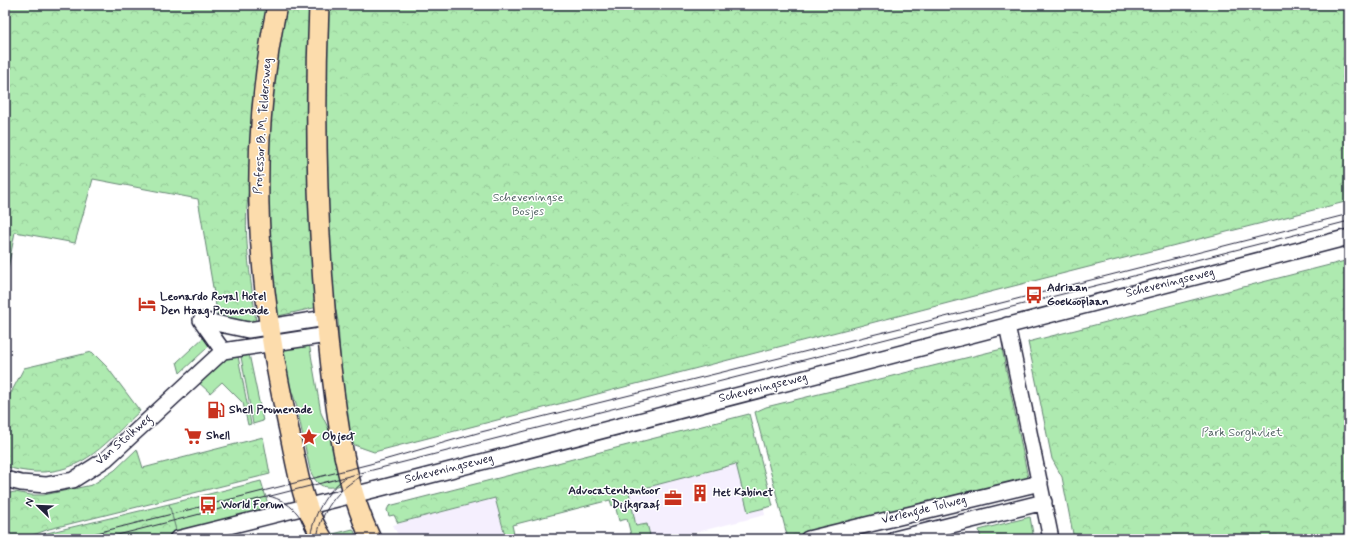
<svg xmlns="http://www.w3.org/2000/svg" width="1354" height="544" font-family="Mynerve,sans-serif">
	<defs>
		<pattern id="forest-crowns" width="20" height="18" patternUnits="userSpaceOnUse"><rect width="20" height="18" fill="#aeeab0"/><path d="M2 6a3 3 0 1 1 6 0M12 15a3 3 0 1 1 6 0" fill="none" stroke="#95c898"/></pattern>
	</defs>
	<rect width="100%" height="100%" fill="#fff"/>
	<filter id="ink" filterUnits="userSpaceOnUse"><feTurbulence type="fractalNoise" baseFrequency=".025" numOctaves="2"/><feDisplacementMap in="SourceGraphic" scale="8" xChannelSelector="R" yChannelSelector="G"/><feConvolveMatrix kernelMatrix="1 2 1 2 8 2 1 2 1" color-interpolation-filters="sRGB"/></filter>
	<g filter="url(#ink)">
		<path fill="#f5effe" d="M748,442L765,515L669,539H632L619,478Z
			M495,498L505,539H400L393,525Z"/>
		<path fill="#aeeab0" stroke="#688676" d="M197,179L232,327L221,335L180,373L177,362L219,323Z
			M309,343L321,413L330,432L341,485C325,490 317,487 310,470L296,403L282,365L280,349Z
			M248,349L263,421L253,424L240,351Z
			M237,351L251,424L248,425L243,403L222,382L210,393L196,380L225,354Z
			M261,481L271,514L178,538L169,504Z
			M1030,517L1034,539H981L979,530Z
			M353,529L358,539H332L329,535Z"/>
		<path fill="url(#forest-crowns)" stroke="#688676" d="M5,5H270L250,184C241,228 251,278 256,322L232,327L221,335L198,199L93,179L75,243L15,232L5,284Z
			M285,5H311L318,307L274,317L267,256L268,108Z
			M327,5H1349V201L998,290L374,452L354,445L344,427L338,321L334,301L327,213L325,141Z
			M1349,260V539H1074L1062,477L1052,459L1028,342Z
			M1002,349L1028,478L1009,485L927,502L825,532L797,539H788L755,412L766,407Z
			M92,352L107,367L140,411C107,441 84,474 35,472C24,471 15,470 5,466V404L24,368Z
			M749,414L773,506L748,512L736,464L629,492L636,526L647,524L651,539H632L627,519L619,521L615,505L612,506L610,500L512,525L515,539H506L495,498L398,523L394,515L389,516L387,510L389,506Z
			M263,437L270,474L49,529L23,539H5V494L15,492L31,495H44L92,485L115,470L137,449L143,468Z
			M169,504L178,538L33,539L47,533Z"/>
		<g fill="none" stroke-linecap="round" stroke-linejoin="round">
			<g stroke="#22223b" stroke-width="18">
				<path id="minor" d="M1007,325L1051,539
					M223,351L201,320L248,330L326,318
					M5,479L21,483L46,485L73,480L106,459L223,351L327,335
					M177,539L377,489L1349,237
					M808,539L1040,483
					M895,539L1044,502"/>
			</g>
			<g stroke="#22223b" stroke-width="22">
				<path id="major" d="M277,5C247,153 256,284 289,430C297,467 302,507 323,539
					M319,5C314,126 317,246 331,367C338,425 345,485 371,539"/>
			</g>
			<use href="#minor" stroke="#fff" stroke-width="15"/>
			<use href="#major" stroke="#fcdcac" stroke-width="19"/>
			<path stroke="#22223b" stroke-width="1" d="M269,496C291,502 302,515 309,536
				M73,539L370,464L481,432L1001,303L1349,214
				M102,539L1349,221
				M310,539C313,516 325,492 345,478
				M317,539C320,512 338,488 362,476"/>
		</g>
	</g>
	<defs>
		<g id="bus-bare" transform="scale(1.38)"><path d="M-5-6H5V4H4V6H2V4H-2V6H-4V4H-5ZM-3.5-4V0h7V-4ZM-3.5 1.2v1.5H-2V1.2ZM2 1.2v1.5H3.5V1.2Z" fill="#c8321e" stroke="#fff" stroke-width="2.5" paint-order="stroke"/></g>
		<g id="hotel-bare" transform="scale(1.38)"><path d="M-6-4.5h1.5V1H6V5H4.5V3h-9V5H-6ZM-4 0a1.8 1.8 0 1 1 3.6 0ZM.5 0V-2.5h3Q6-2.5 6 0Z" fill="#c8321e" stroke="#fff" stroke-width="2.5" paint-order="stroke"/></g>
		<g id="fuel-bare" transform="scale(1.38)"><path d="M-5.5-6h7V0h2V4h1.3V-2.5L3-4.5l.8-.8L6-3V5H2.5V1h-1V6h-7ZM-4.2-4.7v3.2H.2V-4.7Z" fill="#c8321e" stroke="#fff" stroke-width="2.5" paint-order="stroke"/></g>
		<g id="supermarket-bare" transform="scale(1.38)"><path d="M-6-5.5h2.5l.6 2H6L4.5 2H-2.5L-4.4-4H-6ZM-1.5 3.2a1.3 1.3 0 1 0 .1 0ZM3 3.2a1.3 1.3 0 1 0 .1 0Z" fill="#c8321e" stroke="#fff" stroke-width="2.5" paint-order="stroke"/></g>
		<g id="sight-bare" transform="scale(1.38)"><path d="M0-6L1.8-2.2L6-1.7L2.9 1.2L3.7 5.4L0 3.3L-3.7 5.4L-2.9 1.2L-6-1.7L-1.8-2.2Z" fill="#c8321e" stroke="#fff" stroke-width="2.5" paint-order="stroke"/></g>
		<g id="building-bare" transform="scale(1.38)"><path d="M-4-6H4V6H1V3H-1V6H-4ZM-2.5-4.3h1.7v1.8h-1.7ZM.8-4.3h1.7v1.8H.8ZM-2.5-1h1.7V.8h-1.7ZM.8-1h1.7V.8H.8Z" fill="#c8321e" stroke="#fff" stroke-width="2.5" paint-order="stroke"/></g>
		<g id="office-bare" transform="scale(1.38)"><path d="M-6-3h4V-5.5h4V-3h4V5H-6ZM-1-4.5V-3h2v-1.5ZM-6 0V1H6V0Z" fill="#c8321e" stroke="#fff" stroke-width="2.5" paint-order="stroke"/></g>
	</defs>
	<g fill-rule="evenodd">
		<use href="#bus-bare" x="1034" y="295"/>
		<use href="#hotel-bare" x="147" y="304"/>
		<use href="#fuel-bare" x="216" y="410"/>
		<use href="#supermarket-bare" x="193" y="436"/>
		<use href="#sight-bare" x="309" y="437"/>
		<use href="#building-bare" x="700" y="493"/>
		<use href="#office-bare" x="673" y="498"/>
		<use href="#bus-bare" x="208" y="505"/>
	</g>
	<g text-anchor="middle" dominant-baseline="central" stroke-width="3" stroke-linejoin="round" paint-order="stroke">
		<g font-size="12" fill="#22223b" stroke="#fff">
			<text transform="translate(263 126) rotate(-86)">Professor B. M. Teldersweg</text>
			<text transform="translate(1170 283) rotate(-14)">Scheveningseweg</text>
			<text transform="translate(763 388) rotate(-14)">Scheveningseweg</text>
			<text transform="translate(124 440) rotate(-41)">Van Stolkweg</text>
			<text transform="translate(449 469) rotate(-14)">Scheveningseweg</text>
			<text transform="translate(924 510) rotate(-14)">Verlengde Tolweg</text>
		</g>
		<g font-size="12" fill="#4c5e5e" stroke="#fff">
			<text x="528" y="198">Scheveningse<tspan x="528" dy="14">Bosjes</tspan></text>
			<text x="1242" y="433">Park Sorghvliet</text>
		</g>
		<g font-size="12" font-weight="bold" fill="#22223b" stroke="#fff" text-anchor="start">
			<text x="1047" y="288">Adriaan<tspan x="1047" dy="14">Goekooplaan</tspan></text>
			<text x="160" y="297">Leonardo Royal Hotel<tspan x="160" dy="14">Den Haag Promenade</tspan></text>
			<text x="229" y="410">Shell Promenade</text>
			<text x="206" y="436">Shell</text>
			<text x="322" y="437">Object</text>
			<text x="660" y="491" text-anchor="end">Advocatenkantoor<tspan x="660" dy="14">Dijkgraaf</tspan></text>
			<text x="713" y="493">Het Kabinet</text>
			<text x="221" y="505">World Forum</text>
		</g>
	</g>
	<rect width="1354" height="544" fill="none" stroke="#fff" stroke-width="20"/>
	<rect x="10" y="10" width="1334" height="524" fill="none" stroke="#22223b" stroke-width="1.5" filter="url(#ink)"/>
	<g transform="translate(38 506) rotate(293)" stroke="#ffffff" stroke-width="3" paint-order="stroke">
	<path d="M0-3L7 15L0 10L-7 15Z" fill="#22223b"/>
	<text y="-6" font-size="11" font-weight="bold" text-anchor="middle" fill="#22223b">N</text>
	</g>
</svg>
